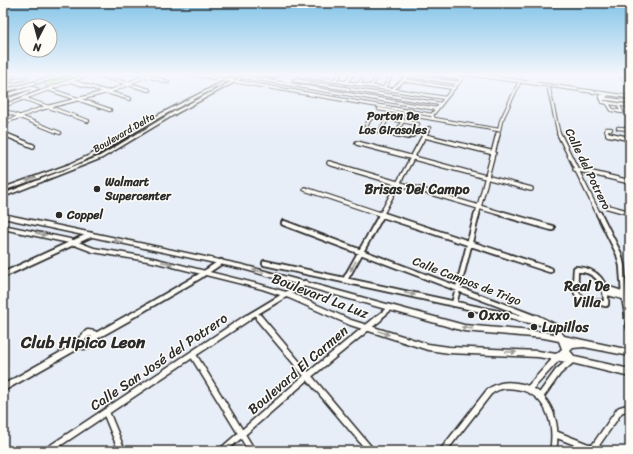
<svg xmlns="http://www.w3.org/2000/svg" width="633" height="454" font-family="Sriracha,sans-serif">
	<rect width="100%" height="100%" fill="#e8eef8"/>
	<filter id="ink" filterUnits="userSpaceOnUse"><feTurbulence type="fractalNoise" baseFrequency=".025" numOctaves="2"/><feDisplacementMap in="SourceGraphic" scale="8" xChannelSelector="R" yChannelSelector="G"/><feConvolveMatrix kernelMatrix="1 2 1 2 8 2 1 2 1" color-interpolation-filters="sRGB"/></filter>
	<g filter="url(#ink)">
		<path fill="#b5dd99" stroke="#708462" d="M70,74H86L49,88L41,82Z"/>
		<g fill="none" stroke-linecap="round" stroke-linejoin="round">
			<g stroke="#2b2b2b" stroke-width="4.5">
				<path id="minor-far3" d="M14,74L8,77L12,81L27,78
					M47,74L52,78
					M95,74L149,90
					M141,74L168,82
					M192,74L432,115
					M228,74L238,76
					M263,74L274,77L280,74
					M401,74L458,83
					M435,74L461,78
					M468,74L630,97
					M620,74L630,89
					M299,75L445,98
					M244,77L437,109
					M294,80L441,104
					M403,80L453,88
					M71,81L130,99
					M334,81L340,74
					M345,83L353,74
					M359,84L366,74
					M548,85L559,135
					M371,86L380,74
					M384,88L392,74
					M48,89L110,110
					M392,90L410,74
					M3,91L68,74
					M3,96L31,88L37,89
					M606,96H601L603,102L630,106
					M23,98L88,121
					M601,98L630,102
					M3,102L37,89
					M607,102L612,110L622,112L618,104
					M3,106L89,74
					M379,109L434,119
					M3,110L60,133
					M432,115L434,119L499,130L501,121L520,81
					M432,115L465,74
					M3,123L40,109L114,90L150,74
					M618,128L630,129
					M380,131L388,118
					M3,134L7,135
					M396,135L403,120
					M400,135L367,129L366,127L369,120L374,116L418,124L413,135
					M425,135L429,128
					M498,135V134
					M611,135H608L606,129H611"/>
			</g>
			<g stroke="#2b2b2b" stroke-width="6">
				<path id="minor-far2" d="M4,134L33,146
					M395,134L408,137L414,134
					M559,134L599,215
					M608,134L630,139
					M425,136L494,153
					M357,143L531,189
					M329,163L506,215
					M575,169L630,182
					M305,189L383,215
					M605,206L630,213
					M381,215L425,134
					M477,215L498,134"/>
			</g>
			<g stroke="#2b2b2b" stroke-width="8">
				<path id="minor-far1" d="M380,214L550,270
					M503,214L552,228
					M599,214L619,254L622,266L624,294L628,319
					M284,223L538,319
					M265,263L525,319
					M576,269C597,270 607,283 606,304C576,298 574,301 576,269Z
					M3,275L90,235
					M345,280L382,214
					M605,288L624,294
					M605,292L624,297
					M454,304L477,214
					M258,316L260,319
					M126,319L200,276L221,262
					M245,319L305,283
					M377,319L390,308"/>
			</g>
			<g stroke="#2b2b2b" stroke-width="9">
				<path id="minor" d="M259,318L371,451
					M520,318L541,322
					M536,318L554,327L561,337
					M628,318L630,328
					M88,333L94,334L95,339L92,343L84,346L80,341Z
					M96,336L128,318
					M195,358L252,451
					M3,388L81,344
					M529,389L558,357
					M540,397L558,372L572,360
					M106,412L122,451
					M555,434L593,449L620,410L630,407
					M47,451L247,318
					M222,451L308,376L379,318
					M443,451L489,392C500,384 509,384 522,387C550,395 558,425 553,451"/>
			</g>
			<g stroke="#2b2b2b" stroke-width="3">
				<path id="major" d="M238,74H242L162,116L94,156L72,166L3,191V188L70,164L92,154L160,114Z
					M246,74H250L177,113L102,158L3,197V194L100,156L175,111Z
					M623,74H626L630,82V85L629,84Z
					M3,214L243,265L464,325L544,332L559,335L561,334L563,335L564,336L630,350V356L584,347L573,348L570,351L575,357L630,369V377L572,363L538,357L449,353L428,350L350,325L289,298L262,289L153,262L93,252L69,243L3,229V225L70,239L94,248L153,258L262,285L293,294L351,320L428,344L449,347L538,351L556,354L562,349L559,341L544,338L464,331L243,269L3,218Z"/>
			</g>
			<use href="#minor-far3" stroke="#fdfcf7" stroke-width="2.5"/>
			<use href="#minor-far2" stroke="#fdfcf7" stroke-width="3.5"/>
			<use href="#minor-far1" stroke="#fdfcf7" stroke-width="4.5"/>
			<use href="#minor" stroke="#fdfcf7" stroke-width="6"/>
			<use href="#major" fill="#fdfcf7" fill-rule="evenodd"/>
		</g>
		<defs><path id="oneway-solid" d="M-6-.8H1V-3.2L6.5 0L1 3.2V.8H-6Z"/></defs>
		<g fill="#9e9e9b">
			<use href="#oneway-solid" transform="translate(31 179) rotate(160)"/>
			<use href="#oneway-solid" transform="translate(41 234) rotate(11)"/>
			<use href="#oneway-solid" transform="translate(118 241) rotate(-168)"/>
			<use href="#oneway-solid" transform="translate(167 263) rotate(13)"/>
			<use href="#oneway-solid" transform="translate(353 266) rotate(119)"/>
			<use href="#oneway-solid" transform="translate(258 271) rotate(-166)"/>
			<use href="#oneway-solid" transform="translate(410 294) rotate(12)"/>
			<use href="#oneway-solid" transform="translate(467 328) rotate(-172)"/>
			<use href="#oneway-solid" transform="translate(384 333) rotate(19)"/>
			<use href="#oneway-solid" transform="translate(511 352) rotate(2)"/>
		</g>
	</g>
	<linearGradient id="sky" x2="0" y2="1"><stop stop-color="#83c4e8"/><stop offset="0.54" stop-color="#f5f7fc"/><stop offset="1" stop-color="#f5f7fc" stop-opacity="0"/></linearGradient>
	<rect width="633" height="138" fill="url(#sky)"/>
	<g fill="#2b2b2b" stroke="#fdfcf7" stroke-width="1.5">
		<circle cx="97" cy="189" r="4"/>
		<circle cx="59" cy="215" r="4"/>
		<circle cx="471" cy="315" r="4"/>
		<circle cx="534" cy="327" r="4"/>
	</g>
	<g text-anchor="middle" dominant-baseline="central" stroke-width="3" stroke-linejoin="round" paint-order="stroke">
		<g font-size="10" fill="#2b2b2b" stroke="#fdfcf7">
			<text transform="translate(124 133) rotate(-30)">Boulevard Delta</text>
		</g>
		<g font-size="12" font-weight="bold" fill="#2b2b2b" stroke="#fdfcf7">
			<text x="393" y="116">Porton De<tspan x="393" dy="14">Los Girasoles</tspan></text>
		</g>
		<g font-size="12" fill="#2b2b2b" stroke="#fdfcf7">
			<text transform="translate(588 169) rotate(64)">Calle del Potrero</text>
			<text transform="translate(467 281) rotate(21)">Calle Campos de Trigo</text>
		</g>
		<g font-size="12" font-weight="bold" fill="#2b2b2b" stroke="#fdfcf7" text-anchor="start">
			<text x="105" y="182">Walmart<tspan x="105" dy="14">Supercenter</tspan></text>
			<text x="67" y="215">Coppel</text>
		</g>
		<g font-size="14" font-weight="bold" fill="#2b2b2b" stroke="#fdfcf7">
			<text x="417" y="189">Brisas Del Campo</text>
			<text x="587" y="286">Real De<tspan x="587" dy="16">Villa</tspan></text>
		</g>
		<g font-size="14" fill="#2b2b2b" stroke="#fdfcf7">
			<text transform="translate(320 296) rotate(21)">Boulevard La Luz</text>
			<text transform="translate(159 362) rotate(-34)">Calle San José del Potrero</text>
			<text transform="translate(298 370) rotate(-41)">Boulevard El Carmen</text>
		</g>
		<g font-size="14" font-weight="bold" fill="#2b2b2b" stroke="#fdfcf7" text-anchor="start">
			<text x="479" y="315">Oxxo</text>
			<text x="542" y="327">Lupillos</text>
		</g>
		<g font-size="17" font-weight="bold" fill="#2b2b2b" stroke="#fdfcf7">
			<text x="83" y="342">Club Hipico Leon</text>
		</g>
	</g>
	<rect width="633" height="454" fill="none" stroke="#fdfcf7" stroke-width="16"/>
	<rect x="8" y="8" width="617" height="438" fill="none" stroke="#2b2b2b" stroke-width="1.5" filter="url(#ink)"/>
	<g transform="translate(38 38) rotate(186)"><circle r="19" fill="#fdfcf7" stroke="#a9a8a5"/>
	<path d="M0-3L7 15L0 10L-7 15Z" fill="#2b2b2b"/>
	<text y="-6" font-size="11" font-weight="bold" text-anchor="middle" fill="#2b2b2b">N</text>
	</g>
</svg>
